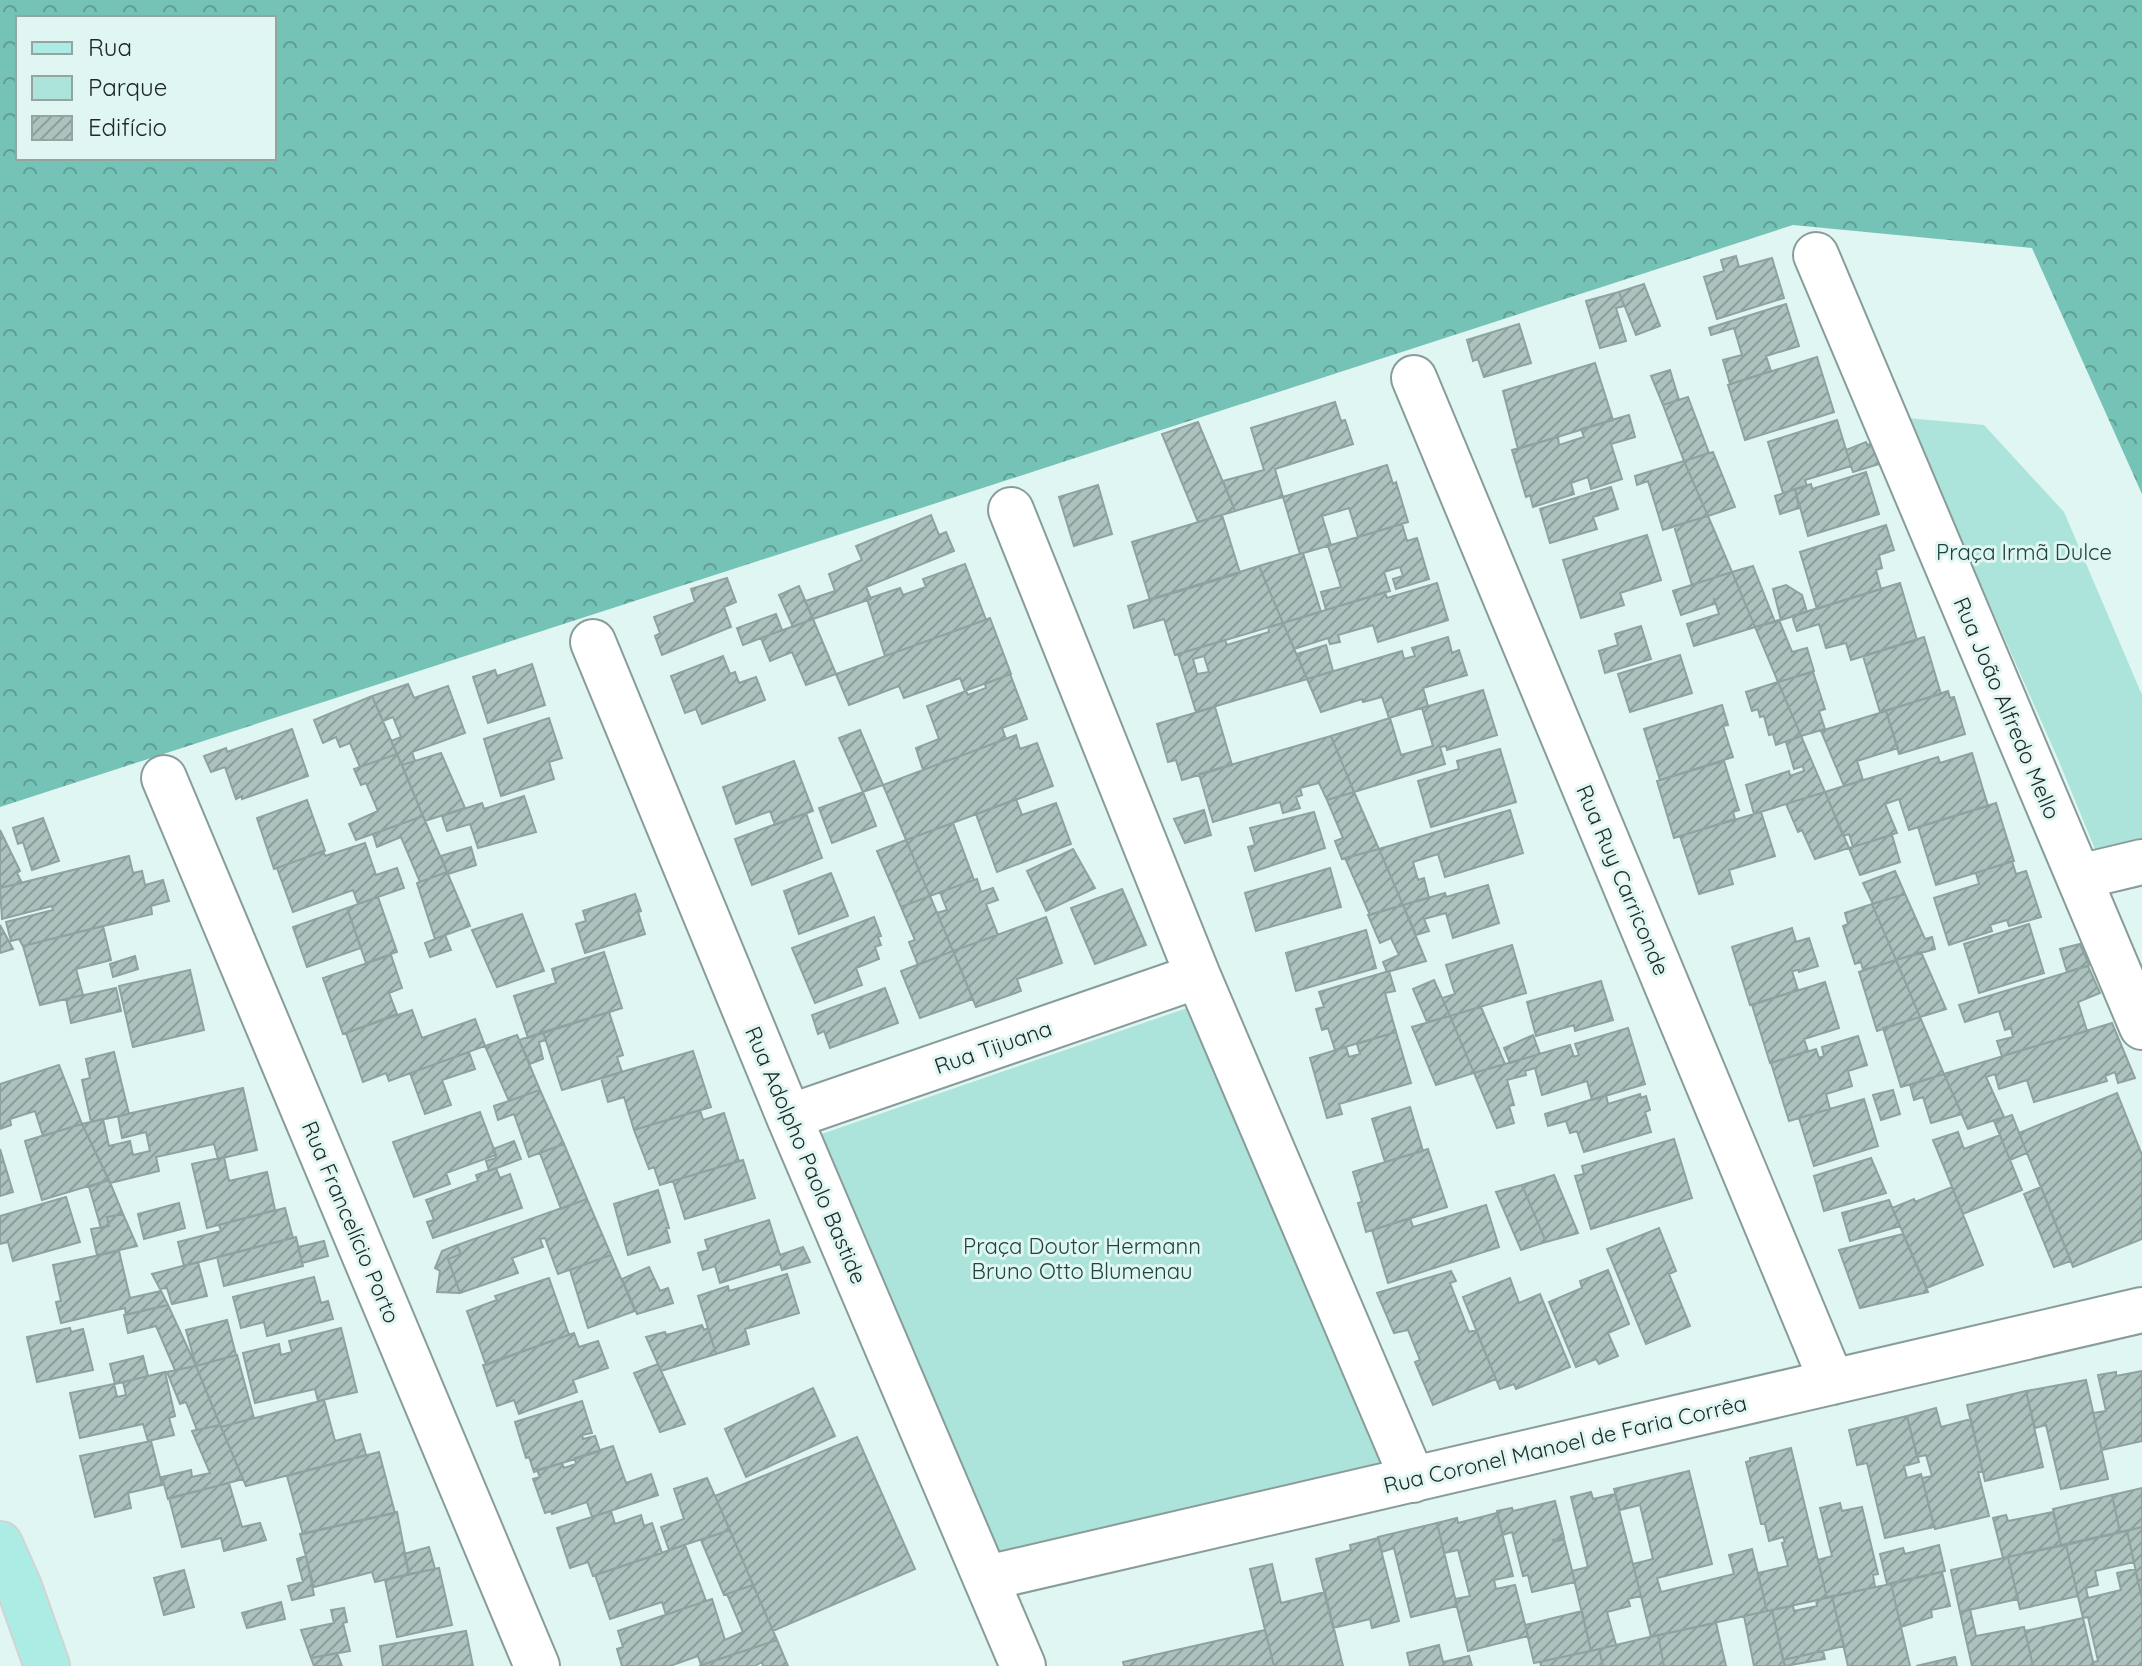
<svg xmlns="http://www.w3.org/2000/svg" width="2142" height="1666" font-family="Quicksand,sans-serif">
	<defs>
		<pattern id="forest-crowns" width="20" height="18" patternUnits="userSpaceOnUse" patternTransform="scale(2)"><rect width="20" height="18" fill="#75c2b7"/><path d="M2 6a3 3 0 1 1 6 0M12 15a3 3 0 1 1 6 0" fill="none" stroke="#609e95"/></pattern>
		<pattern id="building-hatch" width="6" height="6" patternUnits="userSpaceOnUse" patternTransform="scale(2)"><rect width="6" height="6" fill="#acc2be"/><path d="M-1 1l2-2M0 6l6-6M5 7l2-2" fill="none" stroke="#8c9e9a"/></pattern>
	</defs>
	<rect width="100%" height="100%" fill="#dff6f2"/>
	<path fill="#ace3da" d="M1907,418L1984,425L2064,512L2142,695V838L2095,849L2058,759Z
		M1190,1007L1385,1465L994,1553L813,1137Z"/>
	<path fill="url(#forest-crowns)" fill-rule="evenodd" d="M0,0H2142V494L2032,248L1793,225L0,807ZM274,18V158H18V18Z"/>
	<path fill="url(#building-hatch)" stroke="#8ea3a0" stroke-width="2" fill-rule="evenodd" d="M1736,256L1739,267L1772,258L1784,298L1717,319L1704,277L1724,271L1721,260Z
		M1644,284L1660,326L1636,335L1619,292Z
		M1619,292L1624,306L1616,308L1626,341L1600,348L1586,301Z
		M1786,304L1799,346L1766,356L1771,371L1730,384L1723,360L1742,355L1734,328L1711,335L1709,328Z
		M1519,324L1531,363L1484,377L1478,359L1473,361L1467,340Z
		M1817,357L1834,412L1745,440L1728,385Z
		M1595,363L1613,420L1518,449L1503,391Z
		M1670,370L1679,400L1663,405L1651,376Z
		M1688,397L1709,453L1684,461L1663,405Z
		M1335,402L1341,421L1345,420L1353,444L1275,469L1283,497L1235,511L1223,481L1264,470L1251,428Z
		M1629,415L1635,437L1611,444L1622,479L1591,489L1588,477L1571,483L1574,494L1533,507L1530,495L1526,497L1512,450L1558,437L1559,445L1584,437L1581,429Z
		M1837,420L1851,466L1805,480L1807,486L1783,493L1768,442Z
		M1198,422L1235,511L1198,522L1162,434Z
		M1866,442L1867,445L1874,443L1882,463L1853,472L1846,450Z
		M1713,452L1735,507L1708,516L1684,461Z
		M1684,461L1708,516L1663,530L1648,481L1637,485L1635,476Z
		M1387,465L1393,484L1396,482L1408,522L1358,537L1349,508L1322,516L1331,545L1300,554L1283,497Z
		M1866,472L1879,514L1808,536L1795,489L1811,484L1812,489Z
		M1098,485L1112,534L1074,546L1059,497Z
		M1611,487L1618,509L1593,517L1597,529L1550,543L1540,509Z
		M1795,489L1799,508L1780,514L1775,496Z
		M931,515L939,535L946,532L954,551L866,587L871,599L813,619L805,601L835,591L829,574L862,560L856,546Z
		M1222,515L1240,573L1150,600L1132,542Z
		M1708,516L1732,572L1692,585L1674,526Z
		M1402,524L1407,541L1417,538L1429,579L1396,589L1393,579L1403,576L1400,567L1384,572L1390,591L1326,610L1321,592L1341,587L1328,546Z
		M1886,525L1894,550L1879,555L1882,568L1876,570L1881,589L1817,609L1800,552Z
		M1647,535L1661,580L1620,593L1624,605L1581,618L1563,560Z
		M1303,553L1321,612L1283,623L1259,566Z
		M965,564L986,620L885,656L867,599L900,588L903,595L926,587L923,579Z
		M1259,566L1283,623L1175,655L1164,619L1134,628L1128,606Z
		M1753,566L1775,622L1755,627L1732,572Z
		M1732,572L1755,627L1694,646L1687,624L1719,614L1714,598V604L1681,615L1673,591Z
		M727,578L736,602L724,607L731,627L662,655L655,636L660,633L654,617L695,602L691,589Z
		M1437,583L1448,620L1378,642L1373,625L1338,635L1340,642L1330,644L1328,638L1294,649L1283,623L1385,592L1387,598Z
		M1900,583L1917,640L1851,660L1846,643L1826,648L1819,624L1797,631L1792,616Z
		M1786,585L1802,595L1807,612L1781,620L1773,589Z
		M799,586L813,619L793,627L779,595Z
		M776,614L782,630L743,645L737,628Z
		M990,618L1011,674L965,691L960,678L904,698L899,686L849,705L836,674Z
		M813,619L836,674L806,685L792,652L770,661L761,638Z
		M1779,620L1792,652L1807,648L1814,671L1778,682L1755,627Z
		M1283,623L1307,679L1196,712L1178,654L1225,640L1227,645L1269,632L1268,627ZM1204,656L1209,672L1197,674L1193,659Z
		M1641,626L1651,659L1605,673L1599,651L1618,645L1615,634Z
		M1448,637L1452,653L1459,650L1467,675L1423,688L1428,706L1389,718L1382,697L1363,702L1362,699L1321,712L1307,679L1402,651L1404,659L1415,656L1412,648Z
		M1924,637L1941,694L1880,712L1863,656Z
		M1326,645L1333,671L1307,679L1297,654Z
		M1680,655L1692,693L1630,712L1618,674Z
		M723,656L730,674L735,672L739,683L756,677L765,700L702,724L696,709L685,713L671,676Z
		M532,664L545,705L488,723L473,677L495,670L497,676Z
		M1813,672L1825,709L1819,711L1825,729L1801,736L1778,682Z
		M1010,674L1027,719L1002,728L1006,739L923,770L916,748L939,739L927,706L966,691L968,695L986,688L985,684Z
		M1778,682L1801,736L1776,745L1773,734L1769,735L1764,716L1760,717L1758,709L1752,711L1746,692Z
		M408,684L414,698L448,686L465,733L412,752L415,761L402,765L391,741L401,737L393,717L383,721L372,696Z
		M1483,690L1497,735L1447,750L1446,746L1440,747L1445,764L1354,792L1331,736L1390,718L1401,755L1433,746L1422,708Z
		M1948,691L1950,698L1954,697L1965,734L1899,754L1886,711Z
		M372,696L397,754L360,767L350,743L340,747L336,737L323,743L314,720Z
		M1722,705L1728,725L1723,726L1733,757L1660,780L1644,729Z
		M1215,707L1232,765L1182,780L1176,760L1168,762L1157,724Z
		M1886,711L1898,748L1857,761L1863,780L1844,786L1821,731Z
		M549,718L562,758L549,762L554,779L501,796L484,739Z
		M292,729L308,776L242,799V796L236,799L225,767L211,772L204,756L226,748L227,752Z
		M860,730L883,785L863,792L839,738Z
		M1016,735L1020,749L1037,743L1053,786L906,840L883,785Z
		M1331,736L1354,792L1327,800L1319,783L1300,788L1302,795L1296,797L1300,808L1283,813L1280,802L1213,822L1199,774Z
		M1801,736L1825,792L1754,814L1746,785L1789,771L1790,776L1804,771L1803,766L1794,769L1786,742Z
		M1500,749L1516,802L1431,827L1418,781L1459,769L1457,761Z
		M441,753L465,808L425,821L402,765Z
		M1972,753L1988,806L1909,830L1899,799L1885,804L1897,833L1853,847L1849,834L1843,836L1825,792L1938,757L1940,763Z
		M397,754L423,816L356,840L349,824L378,811L366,783L361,785L354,769Z
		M794,761L813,811L775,825L770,811L736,824L723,787Z
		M1724,761L1739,810L1733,812L1735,819L1674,838L1657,781Z
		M863,792L876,826L832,843L819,808Z
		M1354,792L1379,849L1342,859L1335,841L1343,838L1327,800Z
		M1825,792L1849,848L1815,859L1802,830L1798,832L1786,804Z
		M524,796L536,832L478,848L470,824L447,831L442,816L482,803L484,809Z
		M1016,799L1022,815L1056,803L1071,844L997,872L976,814Z
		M307,800L325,851L274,869L257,818Z
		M1996,803L2014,861L1936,885L1918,827Z
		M1204,810L1211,835L1185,843L1174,819Z
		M1510,810L1523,853L1445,877L1438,854L1413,862L1418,880L1424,878L1429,898L1403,905L1379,849Z
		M1314,812L1325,848L1255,871L1248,847L1255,845L1250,828Z
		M1761,812L1775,856L1729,870L1733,884L1699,894L1680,836Z
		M806,813L822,858L752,885L735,839Z
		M423,816L447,872L420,882L401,837L377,847L373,834Z
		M43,818L59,861L32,870L23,842L18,844L13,828Z
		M953,823L974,880L930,896L906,840Z
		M0,830L20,871L17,873L22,883L0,888Z
		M1892,835L1900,862L1860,875L1849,848Z
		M906,840L930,896L901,907L877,851Z
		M365,843L376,875L397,868L404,888L358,904L353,890L293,912L277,868L323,851L325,856Z
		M471,847L476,865L448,874L441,856Z
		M1073,849L1095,888L1046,911L1027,871Z
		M1379,849L1403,905L1370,915L1345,858Z
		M129,856L133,873L142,871L145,885L163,880L169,901L151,906L152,914L23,946L19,939L11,941L6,922L53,910L52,906L2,919L0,888Z
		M2012,861L2016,874L2026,871L2041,917L2009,926L2007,920L1990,925L1992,931L1949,945L1934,898L1979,884L1976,873Z
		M1330,868L1341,907L1256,931L1245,893Z
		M1895,871L1905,894L1873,904L1863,883Z
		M447,872L470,926L435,939L417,883Z
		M831,873L848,916L799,934L784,891Z
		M977,879L981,892L993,888L998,900L986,904L998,935L953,951L937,913L947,910L940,892Z
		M1488,885L1499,923L1453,938L1446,913L1424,919L1429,931L1416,935L1403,905L1445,893L1446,897Z
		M1122,889L1146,945L1095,964L1071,908Z
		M635,894L641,911L638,912L645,934L585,953L576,924L586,921L583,911Z
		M1905,894L1925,939L1932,937L1935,949L1896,960L1872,904Z
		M930,896L953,951L918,965L909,942L915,940L901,907Z
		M378,897L397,952L366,963L347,908Z
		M1872,904L1896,960L1863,970L1861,962L1855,964L1843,926L1848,924L1845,913Z
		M1403,905L1426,961L1387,972L1383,962L1399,955L1391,938L1380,943L1368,915Z
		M347,908L361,948L307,967L293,927Z
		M522,914L544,971L497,987L472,930Z
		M874,917L881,936L878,937L881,945L875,947L879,959L856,968L862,985L815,1003L792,948Z
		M1046,917L1062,963L1017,979L1021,991L976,1007L953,951Z
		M2029,924L2044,973L1979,993L1964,944Z
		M0,925L13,949L0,953Z
		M103,926L111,960L76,969L83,995L40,1005L23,946Z
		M1792,928L1796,942L1809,938L1818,966L1799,972V970L1792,971L1798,990L1750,1005L1732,947Z
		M1366,930L1376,968L1296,991L1286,953Z
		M445,935L451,950L430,957L425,943Z
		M2080,944L2089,965L2067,972L2060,949Z
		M1512,945L1526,993L1450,1016L1442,998L1455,994L1446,965Z
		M953,951L973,999L920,1018L901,971Z
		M604,952L622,1008L528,1038L514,996L556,983L552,969Z
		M1921,952L1946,1009L1920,1017L1896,960Z
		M391,955L402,988L389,993L397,1014L343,1034L323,978Z
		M135,956L138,969L113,977L110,964Z
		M1896,960L1920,1017L1877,1031L1859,972Z
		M2088,966L2100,993L2078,1002L2087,1031L2002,1056L1997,1041L2013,1037L2011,1028L2005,1030L1999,1011L1965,1022L1959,1005Z
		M190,970L204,1030L133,1047L119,986Z
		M1389,971L1395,991L1385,993L1396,1032L1335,1050L1328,1028L1322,1030L1316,1009L1324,1007L1319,992Z
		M1434,980L1450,1016L1427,1022L1413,989Z
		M1601,981L1613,1020L1575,1031L1574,1025L1536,1036L1527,1002Z
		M1825,982L1839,1028L1804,1039L1808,1051L1770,1063L1752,1005Z
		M116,988L121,1011L71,1023L66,999Z
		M885,988L898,1023L830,1048L824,1031L818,1034L812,1015Z
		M1481,1007L1505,1064L1474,1073L1450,1016Z
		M412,1010L422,1038L475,1019L485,1046L389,1081L386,1073L363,1082L346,1033Z
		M609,1012L623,1055L617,1057L622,1072L562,1090L543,1032Z
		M1450,1016L1474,1073L1436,1085L1412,1027Z
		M1920,1017L1944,1074L1901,1087L1883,1028Z
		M2112,1023L2135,1078L2118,1083L2115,1072L2105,1076L2107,1081L2034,1102L2027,1080L1999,1089L1995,1074L1986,1077L2004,1117L1968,1129L1944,1074Z
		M1628,1028L1645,1084L1592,1100L1587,1081L1542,1095L1535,1068L1525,1071L1526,1075L1507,1080L1514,1105L1509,1106L1514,1123L1497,1128L1474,1073L1570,1045L1574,1057L1579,1055L1575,1044Z
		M543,1032L546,1040L539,1042L543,1059L530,1064L519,1040Z
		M1396,1032L1411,1083L1339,1104L1342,1114L1327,1118L1310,1058L1346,1047L1349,1057L1360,1054L1357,1044Z
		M517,1035L540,1090L509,1101L485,1046Z
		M1533,1035L1540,1054L1510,1063L1504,1048Z
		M1858,1036L1867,1065L1848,1071L1852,1086L1826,1094L1830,1109L1789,1121L1771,1063L1816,1049L1819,1058L1824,1056L1822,1047Z
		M693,1051L711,1107L634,1130L624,1097L608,1102L601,1078Z
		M114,1052L129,1114L91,1122L82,1080L90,1078L86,1059Z
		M469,1052L475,1069L442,1080L451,1105L425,1114L410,1073Z
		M59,1065L82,1124L43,1136L35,1111L10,1119L11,1125L0,1129V1084Z
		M1944,1074L1962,1114L1931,1123L1923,1097L1914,1100L1910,1085Z
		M243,1088L257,1150L218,1159L214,1144L156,1157L159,1171L110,1183L82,1124L103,1119L109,1146L130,1141L133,1155L150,1151L146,1132L122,1138L118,1116Z
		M540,1090L564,1144L529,1157L514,1114L498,1120L494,1106Z
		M1893,1090L1900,1114L1881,1120L1873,1095Z
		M2117,1093L2142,1155V1239L2073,1267L2019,1133Z
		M1640,1094L1641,1098L1646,1096L1650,1110L1645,1112L1651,1132L1584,1152L1577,1131L1570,1133L1566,1121L1548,1126L1545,1114L1606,1095L1608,1104Z
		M1864,1099L1878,1146L1814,1166L1799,1118Z
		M1410,1107L1423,1151L1385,1162L1372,1119Z
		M700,1110L703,1120L724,1113L739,1161L660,1185L654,1167L649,1169L634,1130Z
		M480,1112L496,1155L446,1173L450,1184L414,1197L393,1142Z
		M2012,1115L2027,1153L2010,1160L1994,1121Z
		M82,1124L109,1180L42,1200L25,1141Z
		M1958,1132L1964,1149L2000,1135L2022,1190L1963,1214L1933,1140Z
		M1674,1139L1692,1198L1591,1229L1575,1176L1584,1174L1582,1166Z
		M514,1141L521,1159L489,1171L486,1161L496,1158L493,1149Z
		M564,1144L587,1199L561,1209L540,1153Z
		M0,1149L13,1192L0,1196Z
		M1428,1149L1447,1207L1366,1232L1358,1203L1362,1202L1353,1172Z
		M224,1157L229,1181L267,1172L275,1210L207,1228L192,1164Z
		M1871,1158L1886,1193L1824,1211L1814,1176Z
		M743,1160L755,1198L685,1219L673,1181Z
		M496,1168L500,1178L510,1174L522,1208L433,1238L427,1222L434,1220L426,1200L478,1181L476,1175Z
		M1554,1175L1578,1233L1546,1242L1522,1185Z
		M109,1180L123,1214L107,1217L109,1226L101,1228L89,1187Z
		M1522,1185L1546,1242L1521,1250L1496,1192Z
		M1952,1187L1983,1265L1927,1288L1892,1208L1914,1199L1915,1202Z
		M2041,1187L2071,1261L2054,1267L2024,1194Z
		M658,1190L669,1228H666L670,1242L628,1255L614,1204Z
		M66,1197L80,1242L13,1261L8,1242L0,1244V1216Z
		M587,1199L611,1255L558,1274L545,1238L540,1239L543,1247L512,1258L518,1273L460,1293L448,1259L461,1254L457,1245Z
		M1889,1200L1900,1226L1850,1241L1842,1213Z
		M179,1203L185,1228L144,1239L138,1214Z
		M1486,1205L1499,1247L1388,1283L1372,1230L1410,1218L1413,1227Z
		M285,1208L293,1238L184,1266L178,1242L221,1231L219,1225Z
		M123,1214L137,1246L97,1255L91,1229L109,1226L107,1217Z
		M769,1220L780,1255L803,1247L810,1262L782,1270L780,1264L720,1283L715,1266L703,1270L698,1253L708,1250L705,1240Z
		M1659,1228L1676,1271L1669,1274L1690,1326L1646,1344L1607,1249Z
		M1903,1234L1928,1292L1860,1308L1839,1250Z
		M296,1237L303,1266L224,1286L217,1257Z
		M324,1241L328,1256L302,1263L298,1247Z
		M457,1245L461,1254L448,1259L460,1293L437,1292L440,1271L435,1268L442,1251Z
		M119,1251L130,1298L161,1291L168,1305L126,1315L125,1308L61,1323L56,1302L61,1301L53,1265Z
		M611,1255L635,1311L588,1328L570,1270Z
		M198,1262L207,1296L172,1304L167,1288L160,1289L152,1274Z
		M649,1267L660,1291L668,1288L673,1303L637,1314L622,1279Z
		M1608,1270L1629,1324L1608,1333L1618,1356L1599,1364L1596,1359L1576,1367L1549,1302L1582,1288L1580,1281Z
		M1451,1271L1456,1281L1450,1283L1469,1332L1476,1330L1496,1379L1433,1405L1415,1362L1420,1360L1408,1330L1394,1333L1377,1293Z
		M787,1274L799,1313L745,1329L749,1344L716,1354L698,1296L728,1286L729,1291Z
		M314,1277L321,1303L328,1301L333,1319L267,1336L264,1322L241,1328L233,1297Z
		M549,1278L569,1335L486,1365L467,1311L497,1300L495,1296Z
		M1510,1278L1519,1303L1540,1294L1570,1367L1516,1389L1514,1384L1500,1389L1463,1297Z
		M168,1305L196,1366L175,1370L156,1326L128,1333L124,1315Z
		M227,1320L236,1355L196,1366L186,1330Z
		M702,1325L704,1330L708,1328L716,1354L661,1371L646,1337L665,1332L666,1335Z
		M70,1328L71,1332L83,1329L93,1370L37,1382L27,1337Z
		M341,1328L357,1392L318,1401L315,1389L255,1403L243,1353L279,1344L281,1355L292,1352L289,1341Z
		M574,1333L579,1347L598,1341L608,1368L573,1380L577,1392L519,1414L514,1400L497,1406L483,1365Z
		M237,1355L254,1418L221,1427L196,1366Z
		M143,1356L148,1376L115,1384L110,1364Z
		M658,1364L685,1424L660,1432L634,1373Z
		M196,1366L220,1425L197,1430L186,1402L180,1404L167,1372Z
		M2142,1371V1441L2102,1450L2093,1413L2106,1411L2098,1375L2116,1372V1376Z
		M165,1372L175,1416L169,1418L174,1435L148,1441L143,1424L80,1438L70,1393L114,1384L117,1397L126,1395L123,1382Z
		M2086,1380L2108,1479L2061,1489L2046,1425L2035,1428L2026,1391Z
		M813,1388L835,1436L746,1477L725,1429Z
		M2026,1391L2043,1467L1985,1481L1967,1405Z
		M324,1400L335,1441L360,1434L366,1455L246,1486L221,1427Z
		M582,1401L592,1433L582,1435L583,1439L595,1436L600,1451L534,1472L529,1457L526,1458L515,1422Z
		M1936,1408L1941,1427L1971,1419L1983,1472H1978L1989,1516L1935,1529L1922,1478L1932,1476L1926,1455L1917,1457L1907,1416Z
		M1907,1416L1919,1462L1904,1466L1907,1478L1921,1474L1934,1527L1885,1538L1867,1463L1857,1465L1849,1430Z
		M220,1425L243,1479L168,1499L162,1477L191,1470L192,1477L210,1473L192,1431Z
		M857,1437L915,1569L773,1631L715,1496Z
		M151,1441L162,1485L128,1493L131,1508L95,1517L80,1456Z
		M613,1446L626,1483L651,1474L658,1495L592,1517L587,1502L552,1514L551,1511L545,1513L533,1479L540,1477L537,1470L562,1463L564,1468L576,1464L575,1458Z
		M1791,1448L1827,1598L1767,1611L1758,1573L1788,1566L1782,1543L1785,1542L1783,1537L1769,1541L1765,1524H1761L1746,1462L1750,1461V1458Z
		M379,1452L395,1513L303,1534L287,1476Z
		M1689,1471L1712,1564L1657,1578L1661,1592L1734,1574L1729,1555L1752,1549L1767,1611L1651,1637L1633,1564L1653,1559L1640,1505L1620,1510L1614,1489Z
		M707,1478L730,1530L669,1550L661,1527L684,1519L674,1489Z
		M229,1483L242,1527L260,1523L266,1540L224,1551L221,1538L182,1547L169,1498Z
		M2142,1488V1527L2120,1532L2112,1495Z
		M1591,1492L1593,1499L1615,1494L1641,1596L1628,1599L1630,1606L1607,1612L1616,1645L1591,1651L1572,1571L1588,1567L1571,1497Z
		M2112,1495L2120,1532L2061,1545L2053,1509Z
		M1555,1501L1564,1537L1553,1540L1554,1542L1564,1539L1575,1582L1532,1592L1528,1575L1523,1576L1512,1532L1503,1535L1497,1511L1512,1508L1513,1511Z
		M1840,1503L1842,1511L1862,1507L1878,1574L1873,1575L1875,1587L1827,1598L1818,1560L1832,1556L1820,1508Z
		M611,1511L615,1524L641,1515L644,1526L652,1523L662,1553L593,1576L588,1562L570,1568L557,1528Z
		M397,1512L409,1574L375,1582L372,1572L314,1587L300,1534Z
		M2053,1512L2061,1545L2003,1558L1993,1518L2006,1515L2008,1521Z
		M1497,1513L1513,1576L1494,1580L1496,1589L1515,1585L1528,1636L1468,1651L1455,1599L1470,1596L1458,1550L1444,1553L1437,1523L1457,1518L1458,1523Z
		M1437,1523L1457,1606L1411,1617L1394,1548L1382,1552L1378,1537Z
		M2142,1527V1599L2127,1531Z
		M730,1530L753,1585L724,1595L701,1540Z
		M2127,1531L2134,1562L2095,1571L2098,1585L2086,1588L2088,1598L2121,1590L2117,1573L2135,1569L2142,1599V1666H2094L2093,1662L2098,1661L2088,1617L2083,1618L2066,1545Z
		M1378,1538L1399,1621L1372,1628L1370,1619L1333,1628L1316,1559L1351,1550L1350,1545Z
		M685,1545L706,1601L666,1615L662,1602L610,1619L595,1575Z
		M1939,1545L1945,1571L1887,1584L1880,1554L1903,1548L1905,1554Z
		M2066,1545L2078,1596L2020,1609L2008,1557Z
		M429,1547L435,1569L409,1574L404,1554Z
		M306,1556L314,1595L292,1600L288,1586L303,1582L297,1559Z
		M2008,1557L2018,1599L1960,1612L1951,1570Z
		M1272,1564L1281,1603L1325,1592L1343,1666H1274L1250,1569Z
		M439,1568L452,1625L397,1637L385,1580Z
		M184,1570L194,1607L164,1615L154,1578Z
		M1942,1572L1950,1606L1931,1610L1932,1617L1901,1627L1891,1584Z
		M1891,1584L1910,1666H1848L1832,1596Z
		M753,1585L777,1640L701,1665L698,1656L670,1666H622L617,1649L623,1647L618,1631L712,1599L725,1640L743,1632L727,1594Z
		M1832,1596L1844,1646L1783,1660L1772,1610L1793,1606L1794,1611L1817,1606L1816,1600Z
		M281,1602L285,1619L247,1628L242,1613Z
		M344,1608L347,1622L343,1623L350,1651L311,1658L301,1630L334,1623L331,1610Z
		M1970,1609L1976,1636L2024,1627L2033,1666H1972L1960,1612Z
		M1772,1610L1785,1666H1754L1744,1616Z
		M1582,1611L1591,1651L1534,1663L1525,1625Z
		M2083,1618L2094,1666H2033L2025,1631Z
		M1716,1623L1726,1666H1664L1658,1635Z
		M1265,1630L1274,1666H1124L1123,1662Z
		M466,1631L473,1666H383L380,1646Z
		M1658,1635L1664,1666H1603L1599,1649Z
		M777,1640L788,1666H763L762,1662L755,1666H699Z
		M1439,1645L1443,1662L1469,1656L1472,1666H1410L1407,1653Z
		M1599,1649L1603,1666H1541L1540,1662Z
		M1823,1651L1825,1659L1785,1666L1783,1660Z
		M337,1653L342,1666H314L311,1658Z
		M1955,1657L1957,1666H1916Z"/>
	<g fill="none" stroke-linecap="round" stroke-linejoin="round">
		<g stroke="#889d9a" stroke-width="48">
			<path id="minor" d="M1816,255L2142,1027
				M1414,378L1832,1382
				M1011,510L1198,976L1413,1480
				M593,642L789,1117L1023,1666
				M164,778L537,1666
				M2079,877L2142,862
				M789,1117L1198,976
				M987,1578L2142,1310"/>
		</g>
		<g stroke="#d2d4d4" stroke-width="48">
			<path id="major" d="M0,1544L19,1587L47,1666"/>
		</g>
		<use href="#minor" stroke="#fff" stroke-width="44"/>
		<use href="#major" stroke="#abede5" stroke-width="44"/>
	</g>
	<g text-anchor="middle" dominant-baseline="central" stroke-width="6" stroke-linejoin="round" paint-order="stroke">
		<g font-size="22" fill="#1f443f" stroke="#dff6f2">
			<text x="2024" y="552">Praça Irmã Dulce</text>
			<text x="1082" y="1246">Praça Doutor Hermann<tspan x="1082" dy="25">Bruno Otto Blumenau</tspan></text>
		</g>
		<g font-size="22" fill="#202927" stroke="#dff6f2">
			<text transform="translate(2007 708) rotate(67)">Rua João Alfredo Mello</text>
			<text transform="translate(1623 880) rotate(67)">Rua Ruy Carriconde</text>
			<text transform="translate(993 1047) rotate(-19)">Rua Tijuana</text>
			<text transform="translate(806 1155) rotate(67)">Rua Adolpho Paolo Bastide</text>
			<text transform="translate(351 1222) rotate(67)">Rua Francelício Porto</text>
			<text transform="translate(1565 1444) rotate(-13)">Rua Coronel Manoel de Faria Corrêa</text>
		</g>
	</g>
	<rect x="16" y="16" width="260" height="144" fill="#dff6f2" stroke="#93a4a1" stroke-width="2"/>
	<rect x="32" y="42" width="40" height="12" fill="#abede5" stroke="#93a4a1" stroke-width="2"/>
	<text x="88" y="56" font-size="24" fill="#202927">Rua</text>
	<rect x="32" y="76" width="40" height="24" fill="#ace3da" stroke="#93a4a1" stroke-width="2"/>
	<text x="88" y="96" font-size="24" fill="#202927">Parque</text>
	<rect x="32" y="116" width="40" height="24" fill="url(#building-hatch)" stroke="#93a4a1" stroke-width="2"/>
	<text x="88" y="136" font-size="24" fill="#202927">Edifício</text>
</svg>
